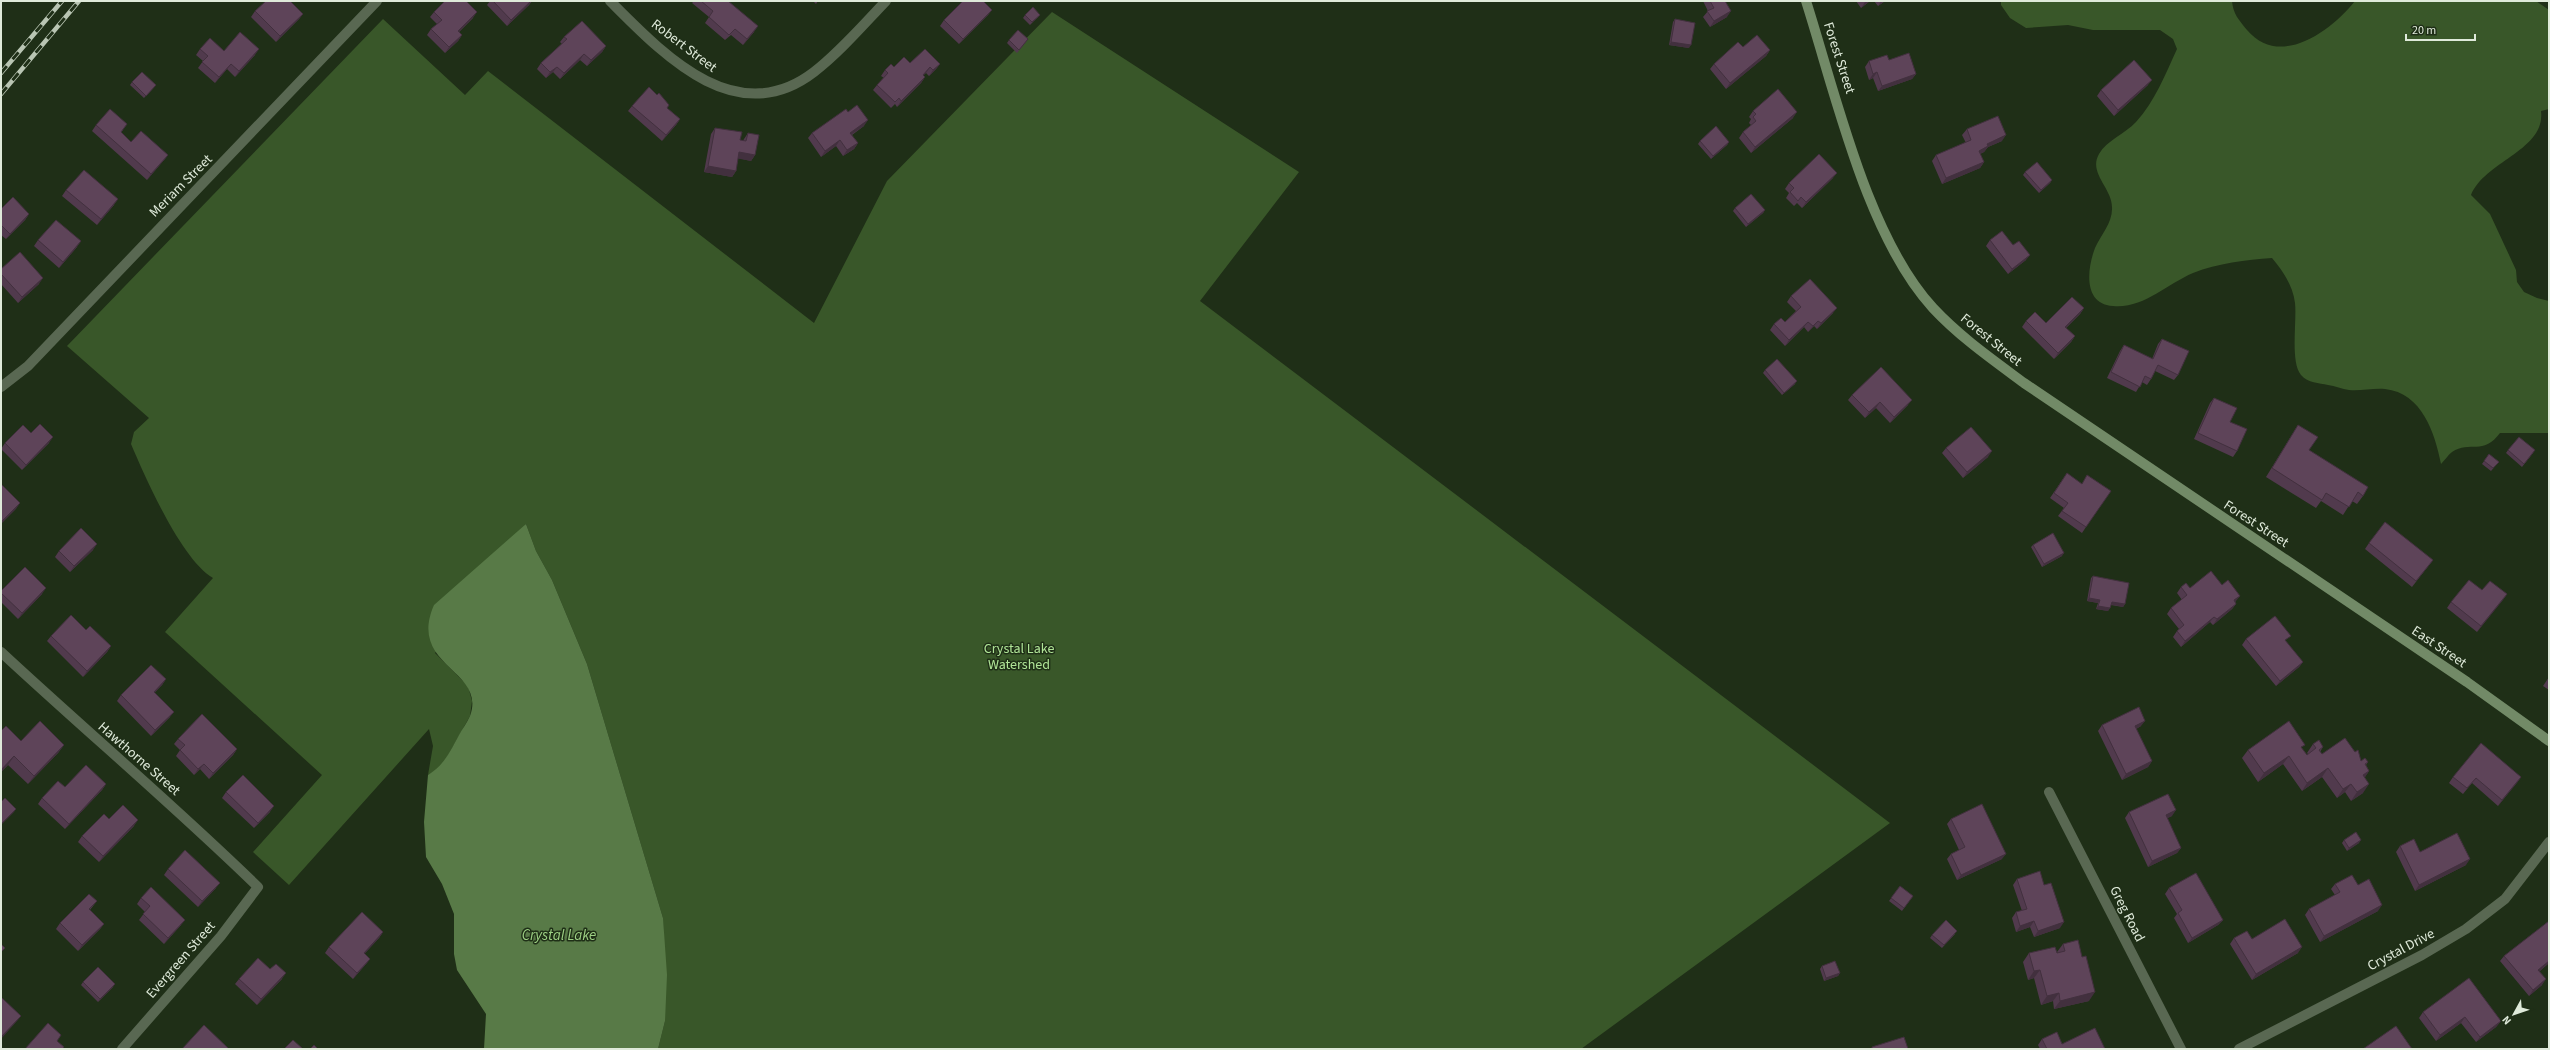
<svg xmlns="http://www.w3.org/2000/svg" width="2550" height="1050" font-family="'Source Sans 3',sans-serif">
	<rect width="100%" height="100%" fill="#1f2f17"/>
	<path fill="#395729" d="M2001,1H2232C2233,14 2239,20 2247,30C2280,69 2331,31 2355,1H2536L2549,10V109L2541,111C2546,150 2485,161 2471,195L2490,214L2516,270L2517,282L2524,292L2537,298L2549,301V433H2500C2483,456 2470,440 2452,452C2448,455 2445,460 2441,464C2435,433 2422,393 2385,389C2373,388 2361,391 2349,390C2342,389 2335,386 2328,385C2319,383 2308,383 2301,375C2290,362 2297,321 2295,303C2293,286 2283,271 2272,258C2246,260 2218,263 2193,273C2167,284 2143,309 2113,306C2083,304 2087,269 2095,248C2101,235 2113,222 2112,207C2112,188 2088,173 2099,154C2107,140 2125,134 2136,122C2155,101 2165,75 2177,49L2173,39L2160,30H2093L2068,25L2026,28L2010,18L2001,5Z
		M1052,12L1299,172L1200,301L1890,823L1581,1049H658L665,1021L663,918L587,664L552,580L536,551L526,524L435,653L468,686L472,701L470,716L442,766L428,775L433,746L429,729L289,885L253,852L322,775L165,632L213,578C181,559 146,479 131,444L134,432L149,418L67,346L383,19L465,95L488,71L814,323L887,181Z"/>
	<path fill="#587a47" d="M526,524L536,551L552,580L587,664L663,918L667,975L665,1021L658,1049H484L486,1014L457,970L454,954V914L442,884L426,857L424,822L428,775C445,764 449,753 459,735C462,729 467,723 470,716C487,669 407,667 434,605Z"/>
	<g fill="none" stroke-linecap="round" stroke-linejoin="round">
		<path stroke="#596852" stroke-width="10" d="M610,1C663,54 736,132 814,72C840,52 863,25 886,1
			M1,387L28,366L377,1
			M1,652C86,731 175,806 258,887L221,936L122,1049
			M2049,792L2181,1049
			M2239,1049L2422,955L2466,929L2505,899L2549,842"/>
		<path stroke="#728a67" stroke-width="10" d="M1806,1C1836,95 1867,236 1933,308C1960,337 1993,360 2024,383L2467,682L2549,741"/>
		<g stroke="#b9c5b3" stroke-width="4.5">
			<path id="rail" d="M1,73L62,1
				M1,94L79,1"/>
		</g>
		<use href="#rail" stroke="#1f2f17" stroke-width="3" stroke-dasharray="9" stroke-linecap="butt"/>
	</g>
	<path fill="#513a4d" d="M490,1H532L529,5L507,26L487,5Z
		M694,1H728L754,32L743,45L731,35L725,40L705,23L709,17L692,3Z
		M813,1H818L816,4Z
		M1703,1H1726L1725,2L1727,17L1710,27L1703,17L1708,11Z
		M1856,1H1870L1861,8Z
		M1874,1H1885L1878,6Z
		M992,10L988,15L959,44L940,26L944,20Z
		M255,11L303,14L299,19L276,42L251,17Z
		M434,12L473,18L459,32L462,35L458,41L445,53L427,35L431,29L437,24L430,17Z
		M1025,15L1038,17L1030,25L1023,18Z
		M1675,19L1689,48L1669,45L1673,22Z
		M564,37L606,46L602,52L587,66L580,60L560,79L553,72L546,78L537,69L541,63L562,44L560,42Z
		M1009,40L1026,42L1017,53L1007,43Z
		M1743,47L1770,50L1766,56L1726,89L1710,69L1714,64Z
		M200,49L224,51L255,55L235,77L227,69L215,83L198,68L203,61L196,55Z
		M1889,60L1916,74L1912,79L1878,91L1873,78L1869,80L1865,67L1869,61Z
		M910,63L940,64L936,69L929,76L926,73L923,75L925,77L921,83L897,107L895,104L891,108L873,90L877,85L884,78L881,76L885,70L894,67Z
		M132,82L156,85L144,98L130,85Z
		M2148,85L2114,116L2097,96L2101,90Z
		M632,106L667,108L680,119L676,125L662,141L628,111Z
		M1753,111L1793,118L1751,153L1739,138L1743,132L1751,125L1749,123L1751,119L1749,117Z
		M848,112L864,126L852,135L858,143L854,149L843,156L836,146L821,157L808,138L812,133Z
		M96,125L123,130L121,132L131,142L168,155L164,160L147,180L92,131Z
		M715,128L740,140L743,141L744,139L748,133L755,155L751,161L738,158L736,171L732,177L704,172L711,134Z
		M1967,129L2002,141L1988,147L1984,152L1980,154L1984,162L1980,168L1942,184L1932,161L1936,155L1966,143L1962,135Z
		M1700,141L1729,142L1727,145L1711,159L1698,144Z
		M2025,172L2052,180L2050,183L2039,193L2023,175Z
		M1833,178L1802,208L1797,203L1794,206L1786,198L1789,193L1785,189L1789,183Z
		M66,190L114,205L97,225L62,196Z
		M1735,208L1765,210L1763,213L1746,227L1733,211Z
		M1,209L29,214L25,220L6,239L1,235Z
		M38,240L77,247L59,268L34,246Z
		M1990,240L2013,245L2026,260L2008,274L1986,246Z
		M1,269L39,284L18,303L1,284Z
		M1791,296L1833,313L1817,329L1814,326L1808,332L1804,327L1785,346L1770,330L1774,324L1785,322L1796,311L1787,302Z
		M2084,308L2080,314L2066,328L2075,336L2071,342L2054,359L2022,327L2026,321L2046,323Z
		M2162,339L2178,375L2174,380L2155,371L2151,379L2147,385L2142,382L2136,392L2107,378L2120,351L2124,345L2152,359L2158,344Z
		M1765,370L1795,384L1782,395L1763,373Z
		M1852,395L1908,405L1890,423L1876,408L1865,418L1848,400Z
		M2214,398L2230,422L2237,451L2233,457L2194,439L2210,403Z
		M2298,425L2309,450L2363,496L2357,504L2352,501L2343,515L2321,501L2316,508L2266,477Z
		M31,433L49,443L22,470L1,449L5,443Z
		M1946,448L1988,457L1963,478L1942,453Z
		M2508,450L2533,453L2522,467L2506,453Z
		M2489,454L2499,462L2491,471L2482,464Z
		M2067,473L2086,527L2082,533L2058,516L2064,508L2050,498Z
		M2369,543L2433,560L2412,587L2365,549Z
		M2033,545L2062,556L2042,567L2031,547Z
		M93,550L70,572L55,557L59,551Z
		M2093,576L2125,604L2123,607L2111,605L2108,611L2096,609L2098,603L2087,601L2091,578Z
		M2222,585L2236,601L2235,602L2236,604L2232,609L2213,625L2210,622L2181,647L2173,637L2177,631L2179,629L2167,614L2171,608L2182,600L2177,593L2181,587L2190,588Z
		M2482,590L2507,594L2477,632L2447,608L2451,602Z
		M1,591L42,594L18,619L1,602Z
		M51,636L111,646L107,652L83,677L47,641Z
		M2246,639L2286,642L2303,662L2299,667L2276,686L2242,645Z
		M2549,677V690L2543,686Z
		M166,679L162,685L154,693L170,717L151,736L117,701L121,695Z
		M2102,725L2141,726L2136,729L2152,761L2148,767L2122,780L2098,731Z
		M1,731L21,741L64,745L58,753L28,784L8,765L1,772Z
		M178,739L237,749L233,755L209,779L200,769L194,775L176,756L180,750L174,744Z
		M2313,744L2323,747L2320,752L2322,754L2361,761L2368,762L2366,765L2369,771L2364,778L2363,793L2351,801L2345,792L2337,798L2322,777L2302,791L2283,764L2258,782L2242,758L2248,750L2302,749L2307,755L2308,754L2307,753Z
		M2453,777H2521L2498,806L2472,783L2463,794L2449,783Z
		M106,784L102,790L65,829L38,804L42,798L65,787Z
		M226,792L270,812L254,828L222,798Z
		M2129,812L2172,816L2167,818L2181,848L2177,853L2148,867L2125,818Z
		M109,819L134,826L99,862L78,842L82,836Z
		M1951,819L2002,859L1957,880L1947,859L1951,854L1959,850L1947,824Z
		M2344,840L2359,843L2347,851L2342,843Z
		M2400,846L2420,852L2466,865L2415,891L2396,852Z
		M168,869L216,888L198,907L164,875Z
		M2017,879L2060,928L2034,937L2030,927L2016,932L2012,918L2016,912L2022,911L2013,885Z
		M2335,884L2358,885L2378,911L2320,942L2305,915L2309,909L2335,895L2331,889Z
		M1900,886L1913,896L1902,911L1889,901Z
		M2169,888L2223,920L2218,925L2188,943L2174,918L2177,914L2165,894Z
		M141,898L181,925L164,944L139,920L145,912L137,904Z
		M97,901L90,910L104,924L100,929L78,951L56,929L60,923Z
		M2549,921V963L2540,971L2542,985L2529,996L2500,961L2504,956Z
		M383,932L379,938L364,954L370,959L366,964L353,979L325,953L329,947Z
		M1955,934L1942,948L1930,938L1932,935Z
		M2234,938L2252,939L2298,953L2252,980L2230,944Z
		M2063,944L2089,1001L2054,1009L2053,1001L2041,1005L2034,978L2028,980L2023,962L2029,953H2058L2057,952Z
		M1822,966L1840,973L1838,976L1824,981L1820,969Z
		M270,969L282,979L257,1005L235,984L239,979Z
		M83,982L113,987L98,1002L81,985Z
		M2423,1012L2501,1021L2496,1027L2476,1042L2461,1023L2436,1041L2419,1018Z
		M2042,1039L2062,1044L2105,1049H2040L2038,1045Z"/>
	<path fill="#42303e" d="M531,1L529,5L507,26L511,20Z
		M1866,1H1870L1861,8L1865,2Z
		M1881,1H1885L1878,6Z
		M992,10L988,15L959,44L963,39Z
		M1731,11L1727,17L1710,27L1714,21Z
		M477,12L473,18L454,37L458,31Z
		M303,14L299,19L276,42L280,36Z
		M758,26L754,32L743,45L747,39Z
		M462,35L458,41L445,53L449,47Z
		M1671,42L1691,45L1689,48L1669,45Z
		M606,46L602,52L587,66L591,60Z
		M259,49L255,55L235,77L239,71Z
		M1770,50L1766,56L1726,89L1730,83Z
		M584,54L580,60L560,79L564,73Z
		M231,64L227,69L215,83L219,77Z
		M940,64L936,69L929,76L933,70Z
		M557,67L553,72L546,78L550,72Z
		M930,67L926,73L919,80L923,75Z
		M1877,72L1873,78L1869,80L1873,74Z
		M1916,74L1912,79L1878,91L1882,86Z
		M925,77L921,83L897,107L901,101Z
		M2152,80L2148,85L2114,116L2118,110Z
		M1797,112L1793,118L1751,153L1755,147Z
		M680,119L676,125L662,141L666,135Z
		M868,120L864,126L846,138L850,133Z
		M2006,135L2002,141L1988,147L1984,152L1975,156L1979,151L1987,144Z
		M840,140L836,146L821,157L825,151Z
		M1729,142L1727,145L1711,159L1713,156Z
		M858,143L854,149L843,156L847,150Z
		M739,152L755,155L751,161L735,158Z
		M168,155L164,160L147,180L151,174Z
		M1984,162L1980,168L1942,184L1946,178Z
		M708,166L736,171L732,177L704,172Z
		M1837,173L1833,178L1802,208L1806,202Z
		M2052,180L2050,183L2039,193L2041,190Z
		M118,199L114,205L97,225L101,219Z
		M1765,210L1763,213L1746,227L1748,224Z
		M29,214L25,220L6,239L10,234Z
		M81,241L77,247L59,268L63,262Z
		M2030,255L2026,260L2008,274L2012,269Z
		M43,278L39,284L18,303L22,297Z
		M1837,308L1833,313L1817,329L1821,323Z
		M2084,308L2080,314L2061,333L2065,327Z
		M1818,321L1814,326L1808,332L1813,326Z
		M1808,322L1804,327L1785,346L1789,340Z
		M2075,336L2071,342L2054,359L2058,353Z
		M1797,381L1795,384L1782,395L1784,393Z
		M1912,400L1908,405L1890,423L1894,417Z
		M1880,402L1876,408L1865,418L1869,412Z
		M53,437L49,443L22,470L26,465Z
		M1992,451L1988,457L1963,478L1967,472Z
		M20,503L16,509L1,524V522Z
		M97,544L93,550L70,572L74,566Z
		M2064,553L2062,556L2042,567L2044,564Z
		M46,588L42,594L18,619L22,613Z
		M2507,594L2503,600L2477,632L2481,626Z
		M2240,596L2236,601L2230,606L2234,600Z
		M2089,598L2100,600L2098,603L2087,601Z
		M2112,602L2125,604L2123,607L2109,604Z
		M2236,604L2232,609L2213,625L2217,619Z
		M2098,606L2110,608L2108,611L2096,609Z
		M2214,617L2210,622L2181,647L2185,641Z
		M111,646L107,652L83,677L87,671Z
		M2303,662L2299,667L2276,686L2280,681Z
		M166,679L162,685L150,698L154,692Z
		M174,712L170,717L151,736L155,730Z
		M2145,721L2141,726L2131,732L2135,726Z
		M64,745L58,753L28,784L34,776Z
		M237,749L233,755L209,779L213,773Z
		M14,756L8,765L1,772V770Z
		M2289,756L2283,764L2258,782L2264,773Z
		M2152,761L2148,767L2122,780L2126,774Z
		M204,764L200,769L194,775L198,769Z
		M2328,768L2322,777L2302,791L2307,783Z
		M2369,771L2364,779L2363,775Z
		M2521,777L2517,783L2498,806L2502,800Z
		M106,784L102,790L65,829L69,824Z
		M2351,784L2345,792L2337,798L2343,789Z
		M2369,784L2363,793L2351,801L2357,792Z
		M274,806L270,812L254,828L258,823Z
		M16,809L14,812L1,825V824Z
		M2176,810L2172,816L2162,821L2166,815Z
		M138,820L134,826L99,862L103,856Z
		M2361,840L2359,843L2347,851L2349,848Z
		M2181,848L2177,853L2148,867L2152,861Z
		M2006,854L2002,859L1957,880L1961,875Z
		M2470,859L2466,865L2415,891L2419,885Z
		M220,883L216,888L198,907L202,901Z
		M2382,905L2378,911L2320,942L2324,936Z
		M185,920L181,925L164,944L168,938Z
		M2223,920L2218,925L2188,943L2192,938Z
		M2034,921L2030,927L2016,932L2020,926Z
		M2064,922L2060,928L2034,937L2038,931Z
		M104,924L100,929L78,951L82,945Z
		M383,932L379,938L360,959L364,953Z
		M2302,947L2298,953L2252,980L2256,974Z
		M370,959L366,964L353,979L357,973Z
		M2549,961V963L2534,976L2538,970Z
		M2040,970L2034,978L2028,980L2034,971Z
		M286,973L282,979L257,1005L261,999Z
		M1840,973L1838,976L1824,981L1826,978Z
		M2546,979L2542,985L2529,996L2533,990Z
		M115,984L113,987L98,1002L100,999Z
		M2095,992L2089,1001L2054,1009L2060,1001Z
		M2059,993L2053,1001L2041,1005L2047,996Z
		M21,1016L17,1021L1,1039V1037Z
		M2465,1017L2461,1023L2436,1041L2440,1035Z
		M2501,1021L2496,1027L2476,1042L2480,1037Z"/>
	<path fill="#5e4459" stroke="#42303e" d="M266,1H290L303,14L280,36L255,11Z
		M445,1H466L477,12L458,31L462,35L449,47L431,29L442,20L434,12Z
		M493,1H531L511,20Z
		M701,1H728L758,26L747,39L735,29L729,35L709,17L713,11Z
		M963,1H983L992,10L963,39L944,20Z
		M1710,1H1725L1731,11L1714,21L1707,11L1714,8Z
		M1033,7L1040,15L1032,22L1025,15Z
		M1675,19L1695,23L1691,45L1671,42Z
		M582,21L606,46L591,60L584,54L564,73L557,67L550,72L541,63L567,39L564,37Z
		M1018,30L1028,39L1019,50L1009,40Z
		M240,32L259,49L239,71L231,64L219,77L202,62L208,56L200,49L210,38L224,51Z
		M1757,35L1770,50L1730,83L1714,64L1738,42L1743,47Z
		M925,49L940,64L933,70L930,67L923,75L925,77L901,101L899,98L895,102L877,85L888,73L885,70L891,64L894,67L904,57L910,63Z
		M1909,53L1916,74L1882,86L1877,72L1873,74L1869,61L1887,55L1889,60Z
		M2134,60L2152,80L2118,110L2101,90Z
		M142,72L156,85L146,96L132,82Z
		M649,87L657,95L659,93L669,105L667,108L680,119L666,135L632,106Z
		M1778,89L1797,112L1755,147L1743,132L1756,121L1753,117L1756,114L1753,111Z
		M857,105L868,120L850,133L858,143L847,150L840,140L825,151L812,133L846,109L848,112Z
		M110,109L127,124L121,132L131,142L141,131L168,155L151,174L96,125Z
		M1998,116L2006,135L1987,144L1988,146L1979,151L1984,162L1946,178L1936,155L1971,140L1967,129Z
		M1716,126L1729,142L1713,156L1700,141Z
		M715,128L742,132L740,140L746,141L748,133L759,135L755,155L739,152L736,171L708,166Z
		M1819,154L1837,173L1806,202L1801,197L1798,201L1790,192L1794,188L1789,183Z
		M2037,162L2052,180L2041,190L2025,172Z
		M84,170L118,199L101,219L66,190Z
		M1751,194L1765,210L1748,224L1735,208Z
		M13,197L29,214L10,234L1,225V209Z
		M56,220L81,241L63,262L38,240Z
		M2002,231L2013,245L2019,241L2030,255L2012,269L1990,240Z
		M20,252L43,278L22,297L1,274V269Z
		M1810,279L1837,308L1821,323L1818,321L1813,326L1808,322L1789,340L1774,324L1781,318L1785,322L1801,307L1791,296Z
		M2072,297L2084,308L2065,327L2075,336L2058,353L2026,321L2035,312L2046,323Z
		M2162,339L2189,351L2178,375L2158,365L2151,379L2145,376L2140,387L2111,372L2124,345L2153,359Z
		M1777,359L1797,381L1784,393L1765,370Z
		M1881,367L1912,400L1894,417L1880,402L1869,412L1852,395Z
		M2214,398L2237,408L2230,422L2247,429L2237,451L2198,433Z
		M40,424L53,437L26,465L5,443L23,425L31,433Z
		M2298,425L2318,437L2309,450L2368,487L2363,496L2358,492L2349,507L2326,493L2322,500L2272,468Z
		M1971,427L1992,451L1967,472L1946,448Z
		M2519,437L2535,450L2524,464L2508,450Z
		M2489,454L2499,462L2493,468L2484,461Z
		M2067,473L2082,484L2087,475L2111,491L2086,527L2062,511L2068,503L2054,493Z
		M1,484L20,503L1,522Z
		M2385,522L2433,560L2416,581L2369,543Z
		M81,528L97,544L74,566L59,551Z
		M2053,533L2064,553L2044,564L2033,545Z
		M25,567L46,588L22,613L1,593V591Z
		M2211,571L2222,585L2228,580L2240,596L2234,600L2236,604L2217,619L2214,617L2185,641L2177,631L2184,625L2171,608L2187,595L2181,587L2186,583L2190,588Z
		M2093,576L2129,583L2125,604L2112,602L2110,608L2098,606L2100,600L2089,598Z
		M2469,580L2482,590L2490,581L2507,594L2481,626L2451,602Z
		M71,615L86,630L90,626L111,646L87,671L51,636Z
		M2275,616L2291,636L2285,640L2303,662L2280,681L2246,639Z
		M151,665L166,679L154,692L174,712L155,730L121,695Z
		M2139,707L2145,721L2135,726L2152,761L2126,774L2102,725Z
		M202,714L237,749L213,773L204,764L198,769L180,750L185,745L178,739Z
		M40,721L64,745L34,776L14,756L1,770V731L6,726L21,741Z
		M2289,721L2305,745L2301,747L2307,755L2316,748L2313,744L2319,740L2323,747L2319,750L2322,754L2345,738L2355,752L2358,750L2361,761L2365,758L2368,762L2365,764L2369,771L2363,775L2369,784L2357,792L2351,784L2343,789L2328,768L2307,783L2289,756L2264,773L2248,750Z
		M2481,743L2521,777L2502,800L2476,778L2467,788L2453,777Z
		M86,765L106,784L69,824L42,798L58,781L65,787Z
		M243,775L274,806L258,823L226,792Z
		M2168,794L2176,810L2166,815L2181,848L2152,861L2129,812Z
		M5,798L16,809L1,824V802Z
		M1982,804L2006,854L1961,875L1951,854L1965,847L1951,819Z
		M123,805L138,820L103,856L82,836L104,814L109,819Z
		M2356,832L2361,840L2349,848L2344,840Z
		M2457,833L2470,859L2419,885L2400,846L2414,839L2420,852Z
		M185,850L220,883L202,901L168,869Z
		M2040,871L2044,885L2051,883L2064,922L2038,931L2034,921L2020,926L2016,912L2027,909L2017,879Z
		M2196,873L2223,920L2192,938L2178,913L2182,910L2169,888Z
		M2352,875L2358,885L2369,879L2382,905L2324,936L2309,909L2340,892L2335,884Z
		M1900,886L1913,896L1904,908L1891,898Z
		M151,887L185,920L168,938L143,914L150,906L141,898Z
		M89,894L97,901L89,909L104,924L82,945L60,923Z
		M362,912L383,932L364,953L370,959L357,973L329,947Z
		M2285,919L2302,947L2256,974L2234,938L2247,931L2252,939Z
		M1946,920L1957,931L1944,945L1932,935Z
		M2549,921V961L2538,970L2546,979L2533,990L2504,956Z
		M2078,940L2082,957L2086,956L2095,992L2060,1001L2059,993L2047,996L2040,970L2034,971L2029,953L2055,947L2057,953L2065,951L2063,944Z
		M1,944L5,948L1,952Z
		M258,958L270,969L276,964L286,973L261,999L239,979Z
		M1835,961L1840,973L1826,978L1822,966Z
		M98,967L115,984L100,999L83,982Z
		M2469,978L2501,1021L2480,1037L2465,1017L2440,1035L2423,1012Z
		M2,998L21,1016L1,1037V1000Z
		M48,1023L61,1035L57,1041L64,1047L62,1049H25Z
		M204,1025L229,1049H182Z
		M2396,1026L2412,1049H2363Z
		M2095,1028L2105,1049H2047L2042,1039L2057,1032L2062,1044Z
		M1904,1037L1908,1049H1872V1047Z
		M293,1040L303,1049H284Z
		M314,1045L318,1049H310Z"/>
	<g text-anchor="middle" dominant-baseline="central" stroke-width="3" stroke-linejoin="round" paint-order="stroke">
		<g font-size="14" fill="#dfeada" stroke="#1f2f17">
			<text transform="translate(684 46) rotate(37)">Robert Street</text>
			<text transform="translate(1839 58) rotate(72)">Forest Street</text>
			<text transform="translate(181 186) rotate(-45)">Meriam Street</text>
			<text transform="translate(1991 340) rotate(39)">Forest Street</text>
			<text transform="translate(2256 524) rotate(33)">Forest Street</text>
			<text transform="translate(2439 647) rotate(34)">East Street</text>
			<text transform="translate(139 759) rotate(41)">Hawthorne Street</text>
			<text transform="translate(2127 914) rotate(63)">Greg Road</text>
			<text transform="translate(2401 950) rotate(-28)">Crystal Drive</text>
			<text transform="translate(181 960) rotate(-49)">Evergreen Street</text>
		</g>
		<g font-size="14" fill="#b0e497" stroke="#1f2f17">
			<text x="1019" y="649">Crystal Lake<tspan x="1019" dy="16">Watershed</tspan></text>
		</g>
		<g font-size="15" font-style="italic" fill="#9dd084" stroke="#1f2f17">
			<text x="559" y="935">Crystal Lake</text>
		</g>
	</g>
	<rect width="2550" height="1050" fill="none" stroke="#dfeada" stroke-width="4"/>
	<g transform="translate(2514 1014) rotate(230)" stroke="#1f2f17" stroke-width="3" paint-order="stroke">
	<path d="M0-3L7 15L0 10L-7 15Z" fill="#dfeada"/>
	<text y="-6" font-size="11" font-weight="bold" text-anchor="middle" fill="#dfeada">N</text>
	</g>
	<path d="M2406 34v6h69v-6" fill="none" stroke="#dfeada" stroke-width="2"/>
	<text x="2412" y="34" font-size="12" fill="#dfeada" stroke="#1f2f17" stroke-width="3" paint-order="stroke">20 m</text>
</svg>
